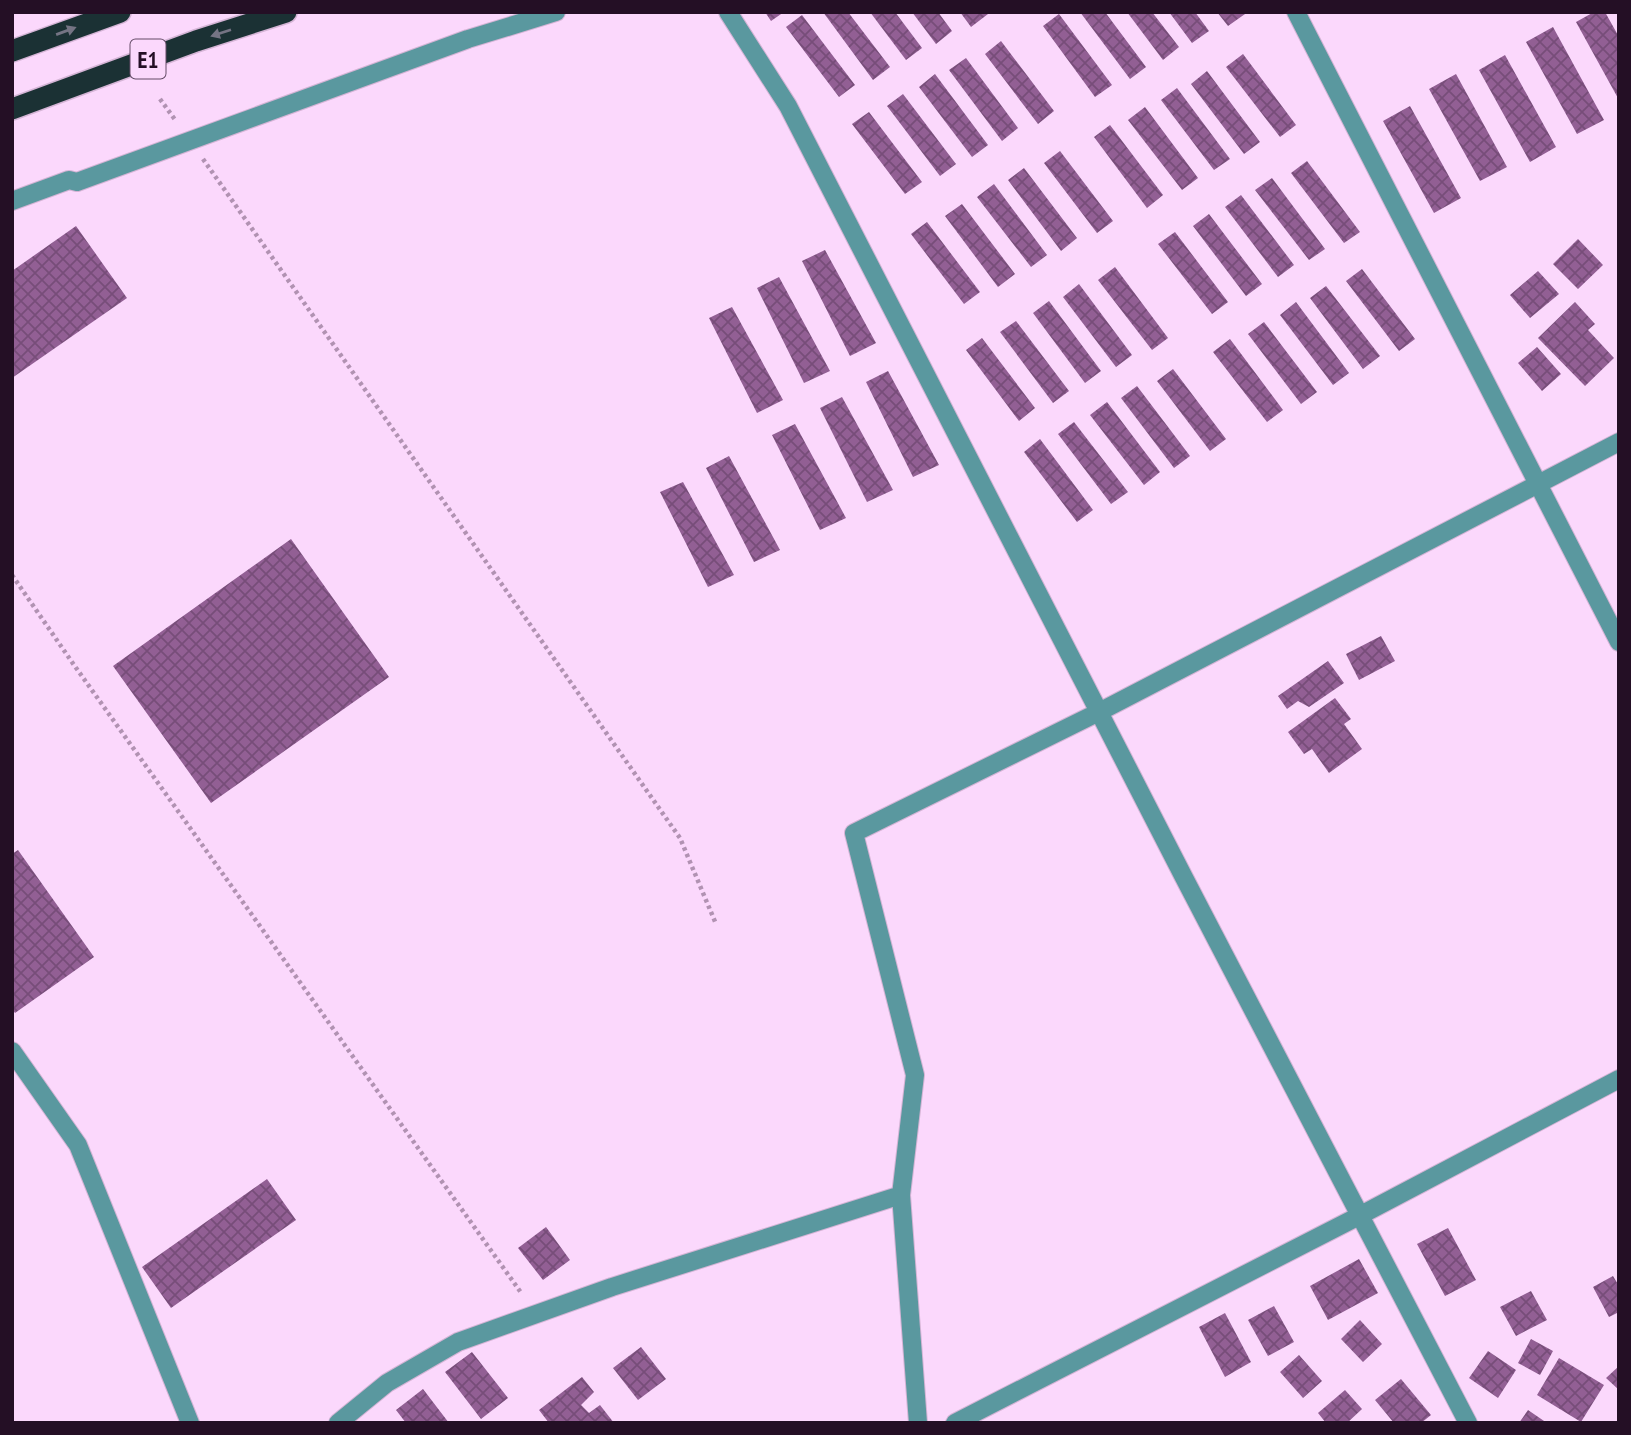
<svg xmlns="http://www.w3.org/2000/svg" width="1631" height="1435" font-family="'PT Sans Narrow',sans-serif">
	<defs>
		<pattern id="building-cross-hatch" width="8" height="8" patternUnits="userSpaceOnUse" patternTransform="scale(1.75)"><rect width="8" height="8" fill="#925f94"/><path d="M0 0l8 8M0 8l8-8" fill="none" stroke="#774d79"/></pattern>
	</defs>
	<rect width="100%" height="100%" fill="#fbd8fc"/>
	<path fill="url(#building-cross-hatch)" d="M765,12H784L771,21Z
		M823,12H848L890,67L873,80Z
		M870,12H895L922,48L906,60Z
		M912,12H938L952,31L936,44Z
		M960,12H986L988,14L971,27Z
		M1080,12H1105L1146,67L1130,79Z
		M1127,12H1152L1179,47L1163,60Z
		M1169,12H1195L1209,31L1192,43Z
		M1217,12H1243L1245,14L1228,26Z
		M1594,12H1605L1619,37V100L1576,22Z
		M1059,14L1112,85L1095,97L1043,26Z
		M802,15L855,85L839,97L786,27Z
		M1553,27L1604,120L1577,134L1526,42Z
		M1001,41L1054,111L1038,124L985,54Z
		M1243,54L1296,125L1280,137L1226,67Z
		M1505,55L1556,147L1530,162L1479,70Z
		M966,58L1018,128L1002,141L949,70Z
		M1207,71L1260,142L1244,154L1191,84Z
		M935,74L988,145L972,157L919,87Z
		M1456,74L1507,167L1480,181L1429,89Z
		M1177,88L1230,159L1214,170L1161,100Z
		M903,94L956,164L940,176L887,106Z
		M1410,106L1461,198L1434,213L1383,121Z
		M1145,107L1198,178L1182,190L1128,120Z
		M869,112L922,182L905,194L852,124Z
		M1110,125L1163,195L1147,208L1094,137Z
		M1060,151L1113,221L1097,233L1044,163Z
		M1307,161L1360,232L1344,243L1291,173Z
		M1024,168L1077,238L1061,251L1008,180Z
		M1272,178L1325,249L1309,260L1255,190Z
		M994,184L1047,255L1031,267L977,197Z
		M1241,195L1294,265L1278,277L1225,207Z
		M962,204L1015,274L998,287L945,216Z
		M1209,214L1262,284L1246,296L1193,226Z
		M927,222L980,292L964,304L911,234Z
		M76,226L127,298L12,378V271Z
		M1175,232L1228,302L1212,314L1158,244Z
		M1578,239L1603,265L1578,289L1553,264Z
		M825,250L876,343L850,356L802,261Z
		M1115,267L1168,338L1152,350L1098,280Z
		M1362,269L1415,339L1399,351L1346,281Z
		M1538,271L1559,294L1530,318L1510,295Z
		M779,277L830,371L804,383L757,288Z
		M1079,284L1132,355L1116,367L1063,297Z
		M1326,286L1380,356L1363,369L1310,298Z
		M1049,301L1101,371L1085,383L1033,313Z
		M1296,302L1349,373L1333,385L1280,315Z
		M1575,302L1595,324L1588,330L1614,358L1585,386L1538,338Z
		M732,307L783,400L757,413L709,318Z
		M1016,321L1069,391L1053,403L1000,332Z
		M1264,322L1317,392L1301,404L1248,334Z
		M982,338L1035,408L1019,421L966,350Z
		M1230,339L1283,410L1267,422L1213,352Z
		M1537,347L1561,374L1542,391L1518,363Z
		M1173,369L1226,439L1210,451L1157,381Z
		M888,371L939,465L913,477L866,382Z
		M1137,386L1190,456L1174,468L1121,398Z
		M842,397L893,490L867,502L820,408Z
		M1107,402L1160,472L1144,485L1090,415Z
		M1074,422L1128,492L1111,504L1058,434Z
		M795,424L846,518L820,530L772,435Z
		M1040,439L1093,510L1077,522L1024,452Z
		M729,456L780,550L754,562L706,468Z
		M683,482L734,575L708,587L660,492Z
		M291,539L389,677L211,803L113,666Z
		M1381,636L1395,661L1359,680L1346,654Z
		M1328,661L1344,683L1309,707L1298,701L1287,709L1278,696Z
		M1335,698L1351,719L1344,724L1362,749L1329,773L1312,749L1304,754L1288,732Z
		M18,850L94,957L15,1013L12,1009V854Z
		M267,1179L296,1220L171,1308L142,1267Z
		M546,1227L570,1260L543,1280L518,1248Z
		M1448,1228L1476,1280L1445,1296L1417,1244Z
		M1359,1259L1378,1293L1328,1320L1310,1286Z
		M1613,1276L1619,1286V1312L1609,1317L1593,1287Z
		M1531,1291L1547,1320L1516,1336L1500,1307Z
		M1274,1306L1294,1342L1268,1356L1248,1320Z
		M1225,1313L1251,1362L1225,1377L1199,1327Z
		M1360,1320L1382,1344L1363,1362L1341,1339Z
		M1531,1339L1553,1351L1540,1375L1518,1363Z
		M641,1347L666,1379L638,1400L613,1368Z
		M1488,1351L1516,1370L1498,1398L1469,1378Z
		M472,1352L508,1398L481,1419L445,1372Z
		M1299,1355L1322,1381L1303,1398L1280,1372Z
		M1559,1358L1604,1385L1581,1422L1537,1395Z
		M1619,1366V1390L1606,1378Z
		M582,1377L594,1392L581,1405L589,1413L600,1405L614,1423H549L539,1410Z
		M1401,1379L1431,1415L1421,1423H1394L1375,1400Z
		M423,1389L449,1423H406L396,1410Z
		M1345,1390L1362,1409L1347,1423H1326L1318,1413Z
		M1528,1410L1547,1423H1519Z"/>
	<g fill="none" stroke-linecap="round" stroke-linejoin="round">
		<g stroke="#d4b4d5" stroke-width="20">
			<path id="street" d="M728,12L788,106C1013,545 1238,986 1468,1423
				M1296,12L1619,642
				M12,201L69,180L77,182L468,39L556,12
				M12,1051L78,1145L190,1423
				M338,1423L387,1383L458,1342L612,1287L901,1195
				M918,1423L901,1195L915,1075L854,833L1099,712L1619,442
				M955,1423L1359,1216L1619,1079"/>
		</g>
		<g stroke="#d4b4d5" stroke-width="24">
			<path id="highway" d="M12,51L120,12
				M12,109L196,41L286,12"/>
		</g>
		<path stroke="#b192b2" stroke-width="4.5" stroke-dasharray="3.5 3.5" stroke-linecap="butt" d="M160,99L176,121
			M203,159L680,838L716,924
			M12,575L74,665L522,1294"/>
		<use href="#street" stroke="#5a989f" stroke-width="18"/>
		<use href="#highway" stroke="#1b3134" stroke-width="21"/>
	</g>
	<defs><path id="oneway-solid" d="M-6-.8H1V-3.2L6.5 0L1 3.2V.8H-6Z" transform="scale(1.75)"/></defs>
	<g fill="#757484">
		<use href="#oneway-solid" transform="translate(66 31) rotate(-20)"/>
		<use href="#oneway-solid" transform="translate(221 33) rotate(162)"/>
	</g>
	<g text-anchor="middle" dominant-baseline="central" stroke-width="7" stroke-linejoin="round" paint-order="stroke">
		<rect fill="#fbd8fc" stroke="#644b66" stroke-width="2" x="130.5" y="39.5" width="35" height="39" rx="5"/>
		<g font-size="23" font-weight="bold" fill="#240f25">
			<text x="148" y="59">E1</text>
		</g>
	</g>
	<rect width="1631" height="1435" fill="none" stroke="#240f25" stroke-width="28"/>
</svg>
